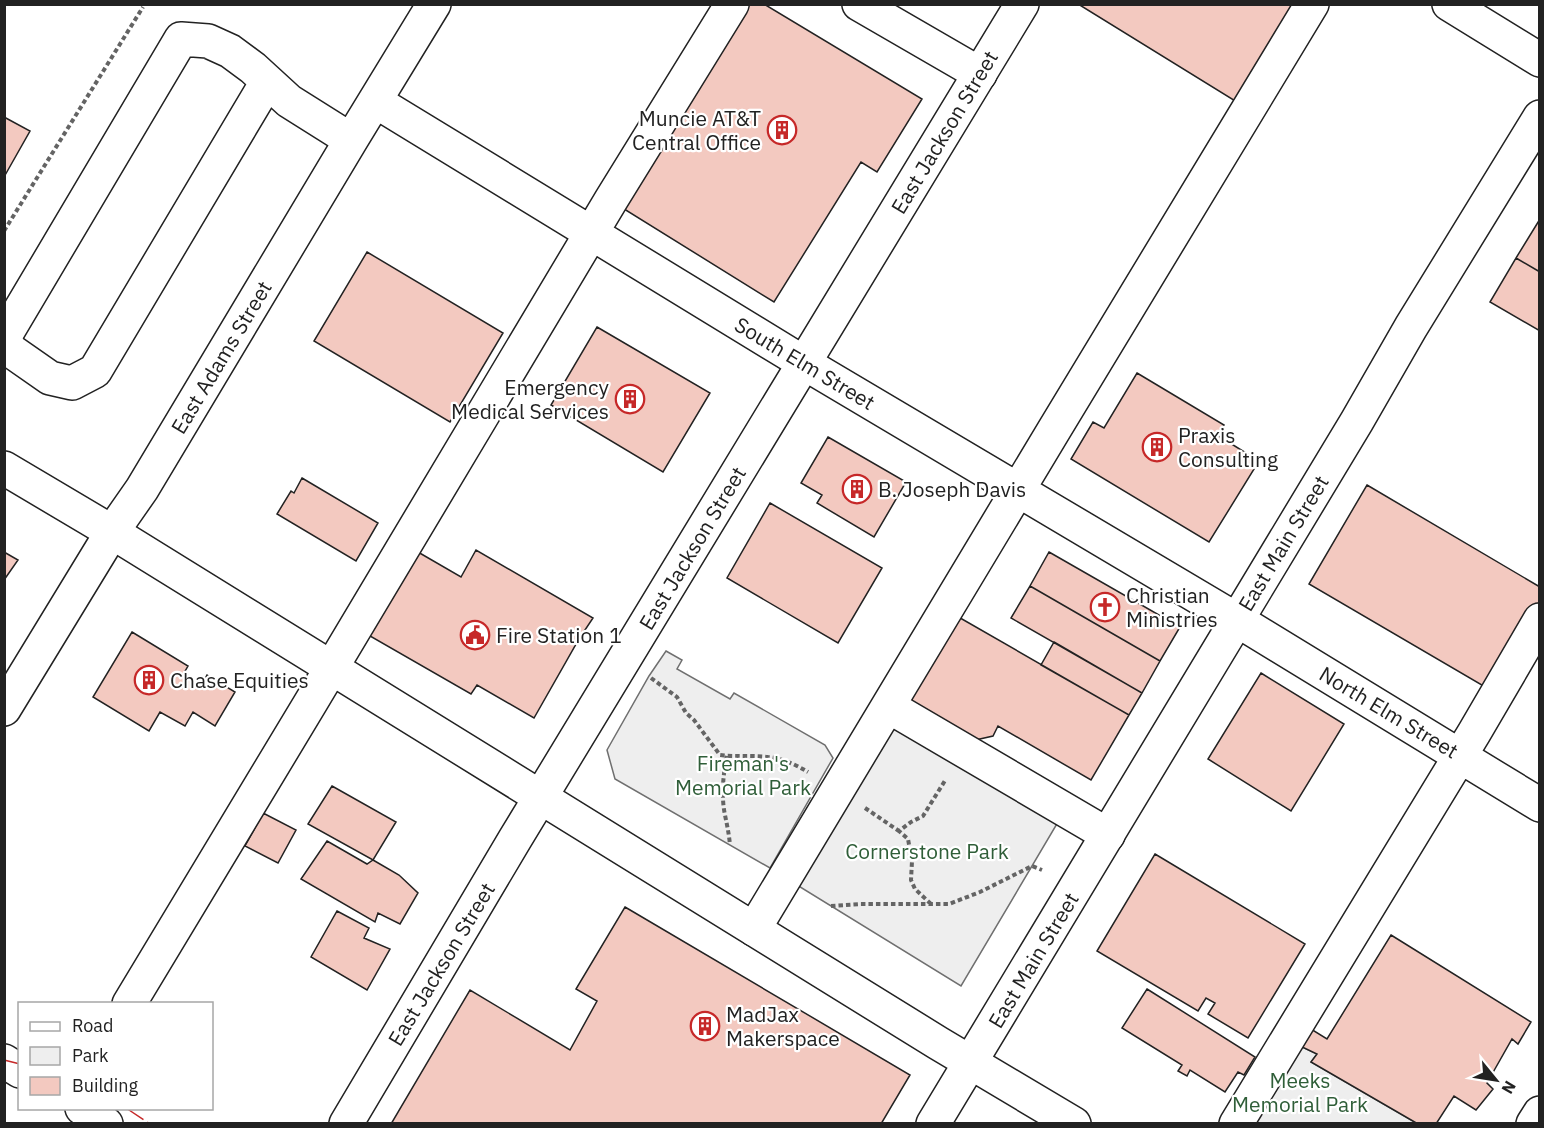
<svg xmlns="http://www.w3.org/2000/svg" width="1544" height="1128" font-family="'IBM Plex Sans',sans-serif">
	<rect width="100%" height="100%" fill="#fff"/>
	<path fill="#eee" stroke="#6f6f6f" stroke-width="1.5" d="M666,651L682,660L677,669L730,699L734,693L825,745L833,758L770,868L615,779L607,750L649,676Z
		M891,718L1061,817L961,986L792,882Z
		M1292,1042L1317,1054L1311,1062L1418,1124H1243Z"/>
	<path fill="#f3c9c0" stroke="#222" stroke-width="1.5" d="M740,4H764L922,99L877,172L861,162L774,302L616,204Z
		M1078,4H1301L1240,104Z
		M4,117L30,131L4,177Z
		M1540,219V272L1516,258Z
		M367,252L503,333L450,422L314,341Z
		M1516,258L1540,272V331L1490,302Z
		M597,327L710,393L663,472L551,405Z
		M1137,373L1224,425L1217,435L1259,461L1209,542L1071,459L1093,422L1104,428Z
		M828,437L906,482L874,537L817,503L822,495L801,483Z
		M302,478L378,523L356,561L277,514L291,491L294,493Z
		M1367,485L1540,587V610L1492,691L1309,584Z
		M770,503L882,568L838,643L727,578Z
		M411,548L461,577L476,550L593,618L579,639L534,718L477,685L471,694L363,632Z
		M4,552L18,560L4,580Z
		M1049,552L1180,627L1160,661L1030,586Z
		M1030,586L1160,661L1142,693L1011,618Z
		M948,611L1129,715L1091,780L998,726L993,736L971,741L897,698Z
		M132,632L188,666L184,673L202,684L207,675L235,692L215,726L193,712L185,726L160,712L149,731L93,697Z
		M1054,642L1142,693L1129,715L1041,665Z
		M1261,673L1344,724L1291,811L1208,759Z
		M332,786L396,822L373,860L308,824Z
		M263,813L296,830L278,863L245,846Z
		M327,841L367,864L373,860L399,875L418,893L400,924L378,913L375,922L301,879Z
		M1155,854L1305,944L1248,1038L1208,1014L1215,1003L1206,998L1198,1011L1097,951Z
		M625,907L910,1075L881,1124H391L470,990L570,1050L597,1001L576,989Z
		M337,911L369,928L364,938L390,949L367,990L311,957Z
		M1391,935L1531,1022L1518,1044L1512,1039L1487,1083L1493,1089L1476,1110L1454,1096L1436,1124H1418L1311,1062L1317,1054L1300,1046L1311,1029L1327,1039Z
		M1147,989L1255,1057L1244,1075L1238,1072L1225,1092L1190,1070L1187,1076L1178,1071L1182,1065L1122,1028Z"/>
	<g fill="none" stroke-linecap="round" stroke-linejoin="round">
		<g stroke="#222" stroke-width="36">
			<path id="minor" d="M859,4L980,74
				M1449,4L1540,60
				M267,82L95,371L72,383L50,378L7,348L6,334L181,39L208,41L230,51L253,68L289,101L351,140
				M375,101L804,363L1237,620L1540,805
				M888,706L1108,835
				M4,709L112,532L142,489L351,140L434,4
				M754,929L1054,430L1312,4
				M129,1004L311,702L611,200L732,4
				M4,1061L20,1071
				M82,1108L106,1124
				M1236,1124L1474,733L1540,620
				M1533,1124L1540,1113"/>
		</g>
		<g stroke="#222" stroke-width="36">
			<path id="major" d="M4,468L112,532L938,1043L1074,1124
				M346,1124L515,839L1022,4
				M933,1124L1357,421L1411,327L1540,117"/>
		</g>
		<path stroke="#646464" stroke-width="4" stroke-dasharray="4.5 3" stroke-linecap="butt" d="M4,231L143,7
			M651,678L677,697L686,713L694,720L720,755C736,757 752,755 768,757C782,758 796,765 808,772
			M727,756C723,775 721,796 725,815C727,825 729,834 730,845
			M865,808L899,831
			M931,904L915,889L911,880L912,861L908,839L899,831L911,822L923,816L946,779
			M831,906L860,904H949L980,892L1032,866L1042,870"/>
		<use href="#minor" stroke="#fff" stroke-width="33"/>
		<use href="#major" stroke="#fff" stroke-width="33"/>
		<path stroke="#c62828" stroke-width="1.5" stroke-dasharray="21 4.5 3 4.5" stroke-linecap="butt" d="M4,1060L20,1064
			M126,1108L150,1124"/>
	</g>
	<defs>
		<g id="building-ring" transform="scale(1.5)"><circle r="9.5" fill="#fff" stroke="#c62828" stroke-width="1.5"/><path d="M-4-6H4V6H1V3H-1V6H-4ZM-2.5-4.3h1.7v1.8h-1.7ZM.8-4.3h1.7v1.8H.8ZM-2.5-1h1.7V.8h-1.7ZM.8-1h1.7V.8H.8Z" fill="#c62828"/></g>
		<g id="church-ring" transform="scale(1.5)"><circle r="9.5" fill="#fff" stroke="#c62828" stroke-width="1.5"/><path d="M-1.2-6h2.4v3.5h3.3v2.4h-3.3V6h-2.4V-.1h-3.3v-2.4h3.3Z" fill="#c62828"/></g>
		<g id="civic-ring" transform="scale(1.5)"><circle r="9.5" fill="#fff" stroke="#c62828" stroke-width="1.5"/><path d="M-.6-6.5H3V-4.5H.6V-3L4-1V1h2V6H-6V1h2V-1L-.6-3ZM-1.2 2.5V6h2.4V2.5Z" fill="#c62828"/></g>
	</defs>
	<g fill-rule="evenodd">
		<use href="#building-ring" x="782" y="130"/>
		<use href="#building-ring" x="630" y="399"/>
		<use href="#building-ring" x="1157" y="447"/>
		<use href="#building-ring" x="857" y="489"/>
		<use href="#church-ring" x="1105" y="607"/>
		<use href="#civic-ring" x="475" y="635"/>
		<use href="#building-ring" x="149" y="680"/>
		<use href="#building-ring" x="705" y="1026"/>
	</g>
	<g text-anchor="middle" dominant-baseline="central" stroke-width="4.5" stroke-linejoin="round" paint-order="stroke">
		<g font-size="21" fill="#222" stroke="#fff" text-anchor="start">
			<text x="761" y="118" text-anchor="end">Muncie AT&amp;T<tspan x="761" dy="24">Central Office</tspan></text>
			<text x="609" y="387" text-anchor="end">Emergency<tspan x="609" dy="24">Medical Services</tspan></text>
			<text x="1178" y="435">Praxis<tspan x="1178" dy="24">Consulting</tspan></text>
			<text x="878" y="489">B. Joseph Davis</text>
			<text x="1126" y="595">Christian<tspan x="1126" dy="24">Ministries</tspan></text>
			<text x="496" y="635">Fire Station 1</text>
			<text x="170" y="680">Chase Equities</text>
			<text x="726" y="1014">MadJax<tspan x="726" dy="24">Makerspace</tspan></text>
		</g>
		<g font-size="21" fill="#222" stroke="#fff">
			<text transform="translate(944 132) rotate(-59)">East Jackson Street</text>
			<text transform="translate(221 357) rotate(-59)">East Adams Street</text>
			<text transform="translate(805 363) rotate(31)">South Elm Street</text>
			<text transform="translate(1283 543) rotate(-59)">East Main Street</text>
			<text transform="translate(692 548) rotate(-59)">East Jackson Street</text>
			<text transform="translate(1389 712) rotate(31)">North Elm Street</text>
			<text transform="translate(1033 960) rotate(-59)">East Main Street</text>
			<text transform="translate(441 964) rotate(-59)">East Jackson Street</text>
		</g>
		<g font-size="21" fill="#2f5e38" stroke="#fff">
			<text x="743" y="763">Fireman's<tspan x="743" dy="24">Memorial Park</tspan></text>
			<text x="927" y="851">Cornerstone Park</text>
			<text x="1300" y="1080">Meeks<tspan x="1300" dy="24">Memorial Park</tspan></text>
		</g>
	</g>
	<rect width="1544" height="1128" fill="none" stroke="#222222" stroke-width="12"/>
	<rect x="18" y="1002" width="195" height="108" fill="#ffffff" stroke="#a7a7a7" stroke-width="1.5"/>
	<rect x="30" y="1022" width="30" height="9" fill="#ffffff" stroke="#a7a7a7" stroke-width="1.5"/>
	<text x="72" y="1032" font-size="18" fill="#222222">Road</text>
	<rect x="30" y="1047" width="30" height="18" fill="#eeeeee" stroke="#a7a7a7" stroke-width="1.5"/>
	<text x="72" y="1062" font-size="18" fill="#222222">Park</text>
	<rect x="30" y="1077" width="30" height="18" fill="#f3c9c0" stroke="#a7a7a7" stroke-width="1.5"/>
	<text x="72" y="1092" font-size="18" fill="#222222">Building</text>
	<g transform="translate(1496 1080) rotate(120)" stroke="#ffffff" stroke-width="4.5" paint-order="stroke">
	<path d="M0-4.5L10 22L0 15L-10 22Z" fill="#222222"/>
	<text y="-9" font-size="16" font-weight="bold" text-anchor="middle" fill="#222222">N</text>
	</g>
</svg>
